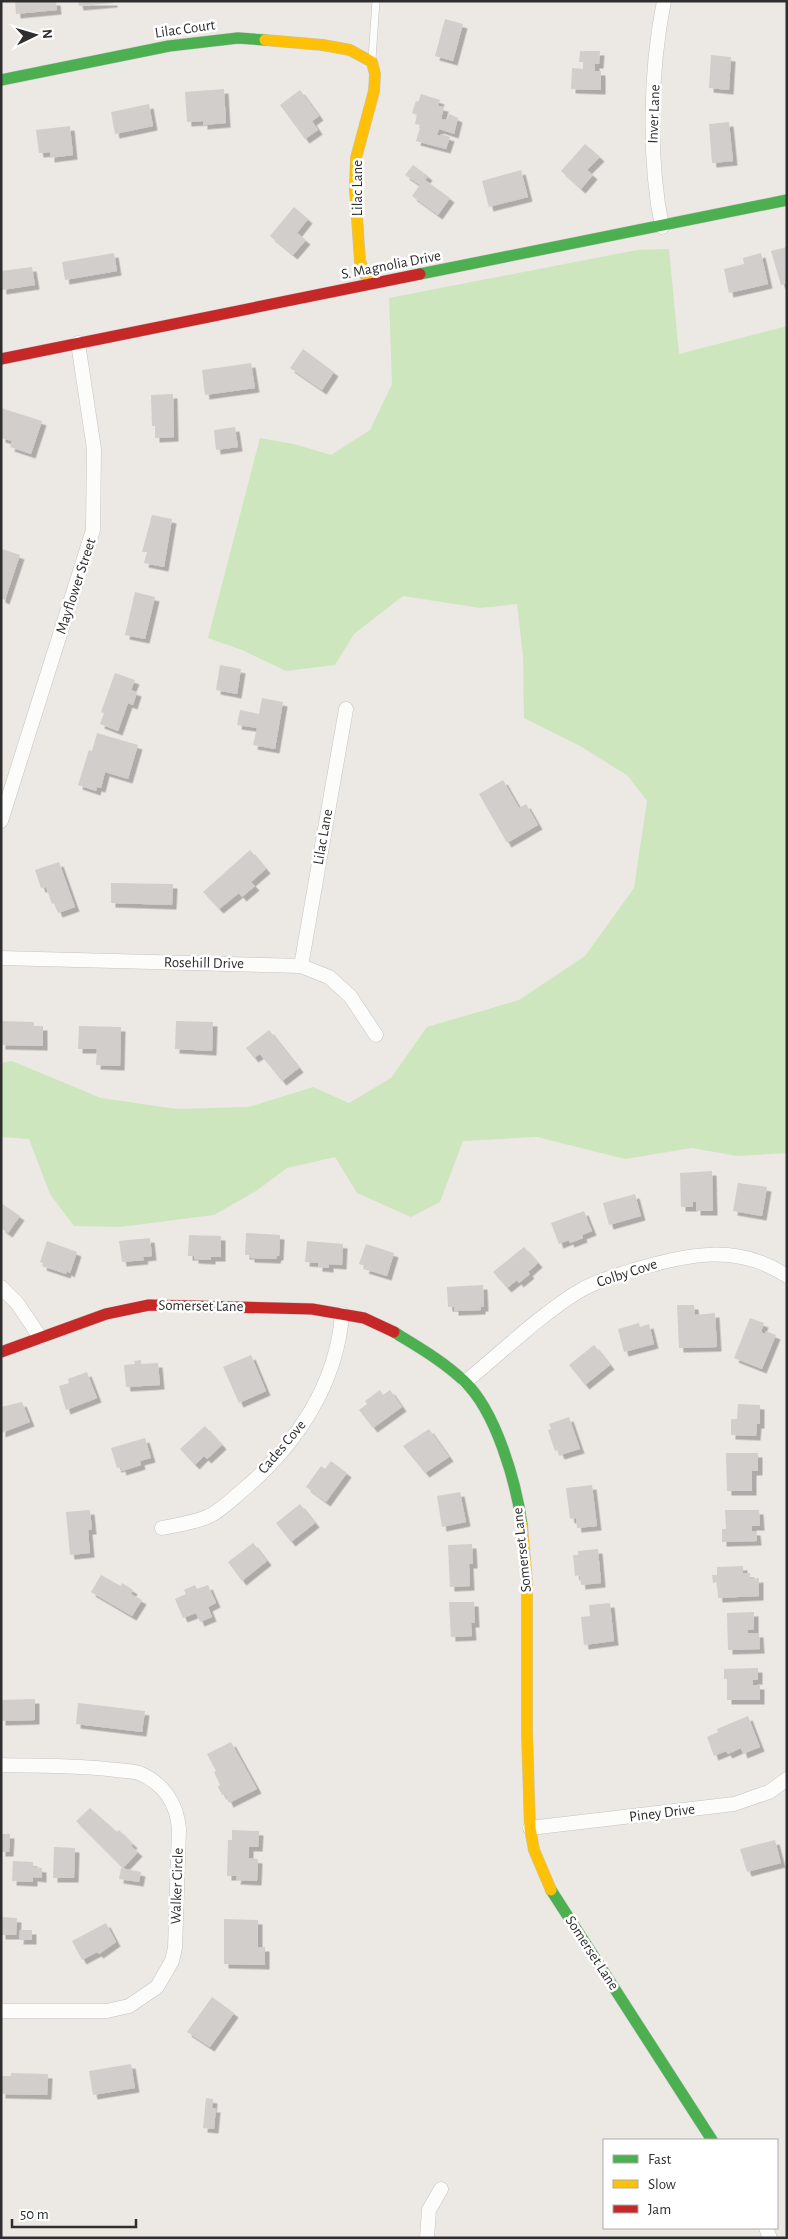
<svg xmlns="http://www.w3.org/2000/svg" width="788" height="2239" font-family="'Alegreya Sans',sans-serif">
	<defs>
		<filter id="shadow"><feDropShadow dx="4.5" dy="4.5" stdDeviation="0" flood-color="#0004"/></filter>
	</defs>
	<rect width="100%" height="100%" fill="#ece8e4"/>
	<path fill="#cee6be" d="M669,249L679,354L787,326V1153L737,1156L692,1148L625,1159L537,1137L463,1141L440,1202L411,1217L357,1193L335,1157L287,1168L256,1191L214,1215L120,1227L74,1226L50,1194L29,1139L1,1137V1063L12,1061L101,1098L177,1109L249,1107L313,1087L349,1103L391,1078L427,1027L519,1000L585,956L634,888L647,801L628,776L582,747L524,718L523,656L517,604L480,608L403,596L354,634L335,665L286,671L242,650L208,638L260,438L294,444L331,455L370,430L392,384L389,298L637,250Z"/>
	<path fill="#d1cecb" filter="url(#shadow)" d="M15,1H56L57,10L16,14Z
		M78,1H113V3L79,6Z
		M445,19L463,24L453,61L435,56Z
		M580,51H600L599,64H595V71H601V90L571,89L572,68L583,69V62H579Z
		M711,55L731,57L729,90L709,88Z
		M224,89L226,123L203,125V121L187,122L185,92Z
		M300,90L319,116L312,121L318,130L305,139L280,105Z
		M421,94L440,100L438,106L444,107L441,119L447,120L449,114L458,118L454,134L439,129L437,135L440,136L441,134L450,137L446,149L416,141L421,125L415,124L417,115L412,113L416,101L418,102Z
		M149,104L153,126L115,134L111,112Z
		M729,122L733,161L712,163L709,124Z
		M70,126L73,155L50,158V152L39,153L36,130Z
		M585,144L600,157L587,170L593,175L581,189L561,171Z
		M413,165L428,176L425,180L450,198L438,215L412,196L420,185L405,175Z
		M521,170L528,197L489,207L482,181Z
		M294,207L308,219L297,233L306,240L293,255L270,236Z
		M787,247V283L781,285L771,251Z
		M114,253L117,271L65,280L62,262Z
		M761,253L768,284L729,293L724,269L744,264L743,258Z
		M32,267L35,285L2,290L1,271Z
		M303,349L334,372L322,390L290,368Z
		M251,363L255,388L205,395L202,370Z
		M173,394L174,437L155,438V426H152L151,395Z
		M1,408L42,421L31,454L10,447L12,441L1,438Z
		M235,427L238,447L216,450L214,430Z
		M152,515L172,519L164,567L144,563L147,552H142Z
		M2,549L20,555L5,600L1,598Z
		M135,592L155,597L145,639L125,635Z
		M220,665L241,669L237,694L216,690Z
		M115,673L135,680L131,690L137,692L133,705L128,703L118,731L100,724L104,713L101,712Z
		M262,698L283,702L275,749L253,745L257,728L237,725L240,710L259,714Z
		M97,733L138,745L128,779L105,772L101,788L97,787L96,791L78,785L89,750L92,751Z
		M503,780L519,808L526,804L538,825L507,843L479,794Z
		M250,850L266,869L251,882L255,886L242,897L239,893L219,909L203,892Z
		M59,862L75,907L58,913L54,903L52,904L46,887L41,888L35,870Z
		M111,883L173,884L172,905L111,903Z
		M1,1021L34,1022V1026H43V1046L1,1045Z
		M176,1021L213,1022L212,1051L175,1049Z
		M79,1026L121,1027L120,1066L96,1065L97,1049H78Z
		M269,1030L299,1068L282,1081L260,1054L254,1058L246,1048Z
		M712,1171L713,1211H696V1202H693V1207H681L680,1173Z
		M738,1183L767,1187L762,1216L733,1211Z
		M635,1194L641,1216L609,1225L603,1203Z
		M1,1203L20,1216L8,1233L1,1228Z
		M584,1211L592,1231L582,1235L583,1238L570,1243L569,1240L559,1244L551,1223Z
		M246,1233L280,1235L279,1256H277L276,1259L250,1258V1255H245Z
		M189,1235L221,1236V1257H211V1260L194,1259V1256H188Z
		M150,1238L152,1256L143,1257L144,1260L122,1262L119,1241Z
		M47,1241L77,1252L70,1273L67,1271L66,1274L42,1266L43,1263L40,1262Z
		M307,1241L343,1244L342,1265L329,1264V1268L318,1267V1263L305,1262Z
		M366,1244L394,1253L387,1276L364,1269L366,1266L359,1264Z
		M524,1247L538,1263L528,1272L530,1274L519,1283L517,1280L507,1288L493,1272Z
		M483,1285L484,1307H481V1310L454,1311V1307H448L447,1287Z
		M677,1305H694L695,1315L715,1313L717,1347L679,1348Z
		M750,1318L764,1323L761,1332L765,1334L766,1331L776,1335L762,1369L734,1358Z
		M639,1323L640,1327L649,1324L654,1344L624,1352L618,1329Z
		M594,1345L610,1365L585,1385L569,1365Z
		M251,1355L266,1391L239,1403L223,1367Z
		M141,1360V1364L158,1363L160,1385L126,1387L124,1365L135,1364L134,1361Z
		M87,1372L97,1398L66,1410L59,1386L69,1383L68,1379Z
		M380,1390L383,1395L390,1390L402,1407L373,1428L359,1410L367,1404L365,1401Z
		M22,1402L30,1422L1,1433V1407Z
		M738,1404L760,1405V1424H757L756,1436L731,1435V1419H737Z
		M569,1417L580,1449L560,1455L558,1450L555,1451L548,1430L551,1429L549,1424Z
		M205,1426L222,1445L207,1459L204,1456L195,1465L180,1449Z
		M429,1429L449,1457L425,1473L403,1446Z
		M145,1438L151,1458L140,1461L141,1465L122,1471L121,1467L117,1468L111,1448Z
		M726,1453H758V1471H752V1491H727Z
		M331,1461L347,1473L326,1502L306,1487L321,1466L325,1469Z
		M592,1485L597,1526L577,1528L576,1518L570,1519L566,1488Z
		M460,1492L466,1522L442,1527L437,1496Z
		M300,1504L315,1523L291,1542L276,1523Z
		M90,1510L92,1530H88L90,1553L70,1555L66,1512Z
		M725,1510H759L760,1526H752V1531H756L757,1541L722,1542V1529H726Z
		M253,1543L267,1561L242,1581L228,1562Z
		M472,1544L473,1564H469L470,1586L450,1587L448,1545Z
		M598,1549L601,1583L581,1585L580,1575L575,1576L573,1555H578V1551Z
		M743,1566V1573H750V1579L759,1578V1596L718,1598L717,1582L713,1583L712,1575H717V1567Z
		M101,1575L121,1586L122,1583L133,1590L131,1594L142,1600L132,1616L91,1592Z
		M195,1585L197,1589L208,1585L216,1603L208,1607L212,1617L200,1622L196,1613L183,1618L175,1599L186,1594L184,1590Z
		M449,1602H474L475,1623H471L472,1636L451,1637Z
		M610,1603L614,1641L584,1645L581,1617L590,1616L589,1605Z
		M754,1612V1629L748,1630V1633H759L760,1649L728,1650L727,1613Z
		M758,1668V1680H753V1685H760V1700H727V1679H724V1669Z
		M35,1699V1720L1,1721V1700Z
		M78,1703L145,1711L142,1732L76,1724Z
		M748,1716L760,1747L743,1754L741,1748L728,1754L726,1751L714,1756L707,1737L718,1732L717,1729Z
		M231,1742L257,1789L229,1803L225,1794L222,1795L218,1787L220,1785L214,1772L216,1771L207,1754Z
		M90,1808L117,1832L119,1830L133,1844L131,1846L138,1852L123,1868L76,1821Z
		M232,1830L259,1831L258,1847H249V1858L258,1859L257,1881L236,1880L237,1876H227L228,1840H232Z
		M1,1834H10L9,1852H1Z
		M775,1840L781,1863L747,1872L740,1849Z
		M54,1847L75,1848L74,1878H53Z
		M13,1861L33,1862V1867L42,1868V1878L33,1877V1882L12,1881Z
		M121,1868L141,1872L139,1882L119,1879Z
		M1,1917L17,1918L16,1935H1Z
		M224,1919L258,1920V1947H265V1965L224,1964Z
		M106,1923L116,1942L99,1954L97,1952L82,1960L72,1941Z
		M20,1930H32V1940H19Z
		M212,1997L234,2013L210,2047L187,2032Z
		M131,2064L135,2088L93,2095L89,2071Z
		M11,2073L48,2074L47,2095L1,2094V2076H11Z
		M206,2098L213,2099L212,2108H216L214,2129L203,2128Z"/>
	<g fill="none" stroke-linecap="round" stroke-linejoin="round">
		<g stroke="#c5c4c5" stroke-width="8">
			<path id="lane" d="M372,59L376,1"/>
		</g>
		<g stroke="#c5c4c5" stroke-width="15">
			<path id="street" d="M662,227C648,157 650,71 664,1
				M1,821L93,530L94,449L78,343
				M1,958L301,966L329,977L350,996L376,1035
				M301,966L346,709
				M1,1287L17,1303L40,1337
				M465,1382C501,1353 542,1313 581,1290C598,1280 616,1276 634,1270C687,1254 738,1243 787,1276
				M162,1528C176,1525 193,1523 207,1517C220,1512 232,1499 243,1490C296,1445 337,1384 342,1314
				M1,1765C39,1766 78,1765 116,1770C123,1771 132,1771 139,1773C163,1783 177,1803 179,1829L175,1948L172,1961L157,1987L129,2006L107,2011H1
				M530,1828L734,1804L769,1792L787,1779
				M766,2228L770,2238
				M427,2238L429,2210L441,2189"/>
		</g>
		<g stroke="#c5c4c5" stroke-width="12">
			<path id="fast" d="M1,80L169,46L238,38L265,40
				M420,274L787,200
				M394,1332C418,1347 443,1361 464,1381C496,1411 516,1482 522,1525
				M551,1890L712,2140"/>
		</g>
		<g stroke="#c5c4c5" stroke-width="12">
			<path id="slow" d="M265,40L323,45L350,50L372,62L375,74L374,91L356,158L355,189L360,261L369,284
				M522,1525L527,1583V1732L530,1828L534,1850L551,1890"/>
		</g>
		<g stroke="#c5c4c5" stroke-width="12">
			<path id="jam" d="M1,359L420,274
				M1,1352L106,1314L149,1305L312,1309L364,1318L394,1332"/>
		</g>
		<use href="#lane" stroke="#fcfcfb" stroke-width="7"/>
		<use href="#street" stroke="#fcfcfb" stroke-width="14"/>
		<use href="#fast" stroke="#4caf50" stroke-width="11"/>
		<use href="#slow" stroke="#ffc107" stroke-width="11"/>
		<use href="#jam" stroke="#c62828" stroke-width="11"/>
	</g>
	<g text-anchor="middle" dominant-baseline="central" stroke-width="5" stroke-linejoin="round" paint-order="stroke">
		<g font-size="15" fill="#2e2e2e" stroke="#fff">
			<text transform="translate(185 29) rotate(-8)">Lilac Court</text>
			<text transform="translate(654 114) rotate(-88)">Inver Lane</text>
			<text transform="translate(357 188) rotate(-90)">Lilac Lane</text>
			<text transform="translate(391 265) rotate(-11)">S. Magnolia Drive</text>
			<text transform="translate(76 586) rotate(-72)">Mayflower Street</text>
			<text transform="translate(323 837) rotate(-80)">Lilac Lane</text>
			<text transform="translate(204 963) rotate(1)">Rosehill Drive</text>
			<text transform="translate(627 1273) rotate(-18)">Colby Cove</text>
			<text transform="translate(201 1306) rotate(1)">Somerset Lane</text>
			<text transform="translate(282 1447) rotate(-50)">Cades Cove</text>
			<text transform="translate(522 1550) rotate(-96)">Somerset Lane</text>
			<text transform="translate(662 1813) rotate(-7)">Piney Drive</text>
			<text transform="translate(177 1886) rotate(-88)">Walker Circle</text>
			<text transform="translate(592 1953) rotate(57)">Somerset Lane</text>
		</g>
	</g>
	<rect width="788" height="2239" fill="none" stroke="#2e2e2e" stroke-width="5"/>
	<rect x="603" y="2139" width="175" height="90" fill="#ffffff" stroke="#ababab"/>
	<rect x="613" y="2155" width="25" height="8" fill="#4caf50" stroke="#ababab"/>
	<text x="648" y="2164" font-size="15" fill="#2e2e2e">Fast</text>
	<rect x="613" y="2180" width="25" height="8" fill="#ffc107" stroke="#ababab"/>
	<text x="648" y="2189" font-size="15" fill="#2e2e2e">Slow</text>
	<rect x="613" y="2205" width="25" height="8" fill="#c62828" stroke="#ababab"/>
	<text x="648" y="2214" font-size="15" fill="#2e2e2e">Jam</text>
	<g transform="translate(35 35) rotate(85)" stroke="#ffffff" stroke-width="4" paint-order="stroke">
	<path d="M0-4L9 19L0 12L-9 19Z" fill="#2e2e2e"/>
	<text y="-8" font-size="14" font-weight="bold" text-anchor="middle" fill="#2e2e2e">N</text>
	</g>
	<path d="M12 2219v8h124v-8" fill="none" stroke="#2e2e2e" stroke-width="2.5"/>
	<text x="20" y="2219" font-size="15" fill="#2e2e2e" stroke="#ffffff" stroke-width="4" paint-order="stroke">50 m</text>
</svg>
